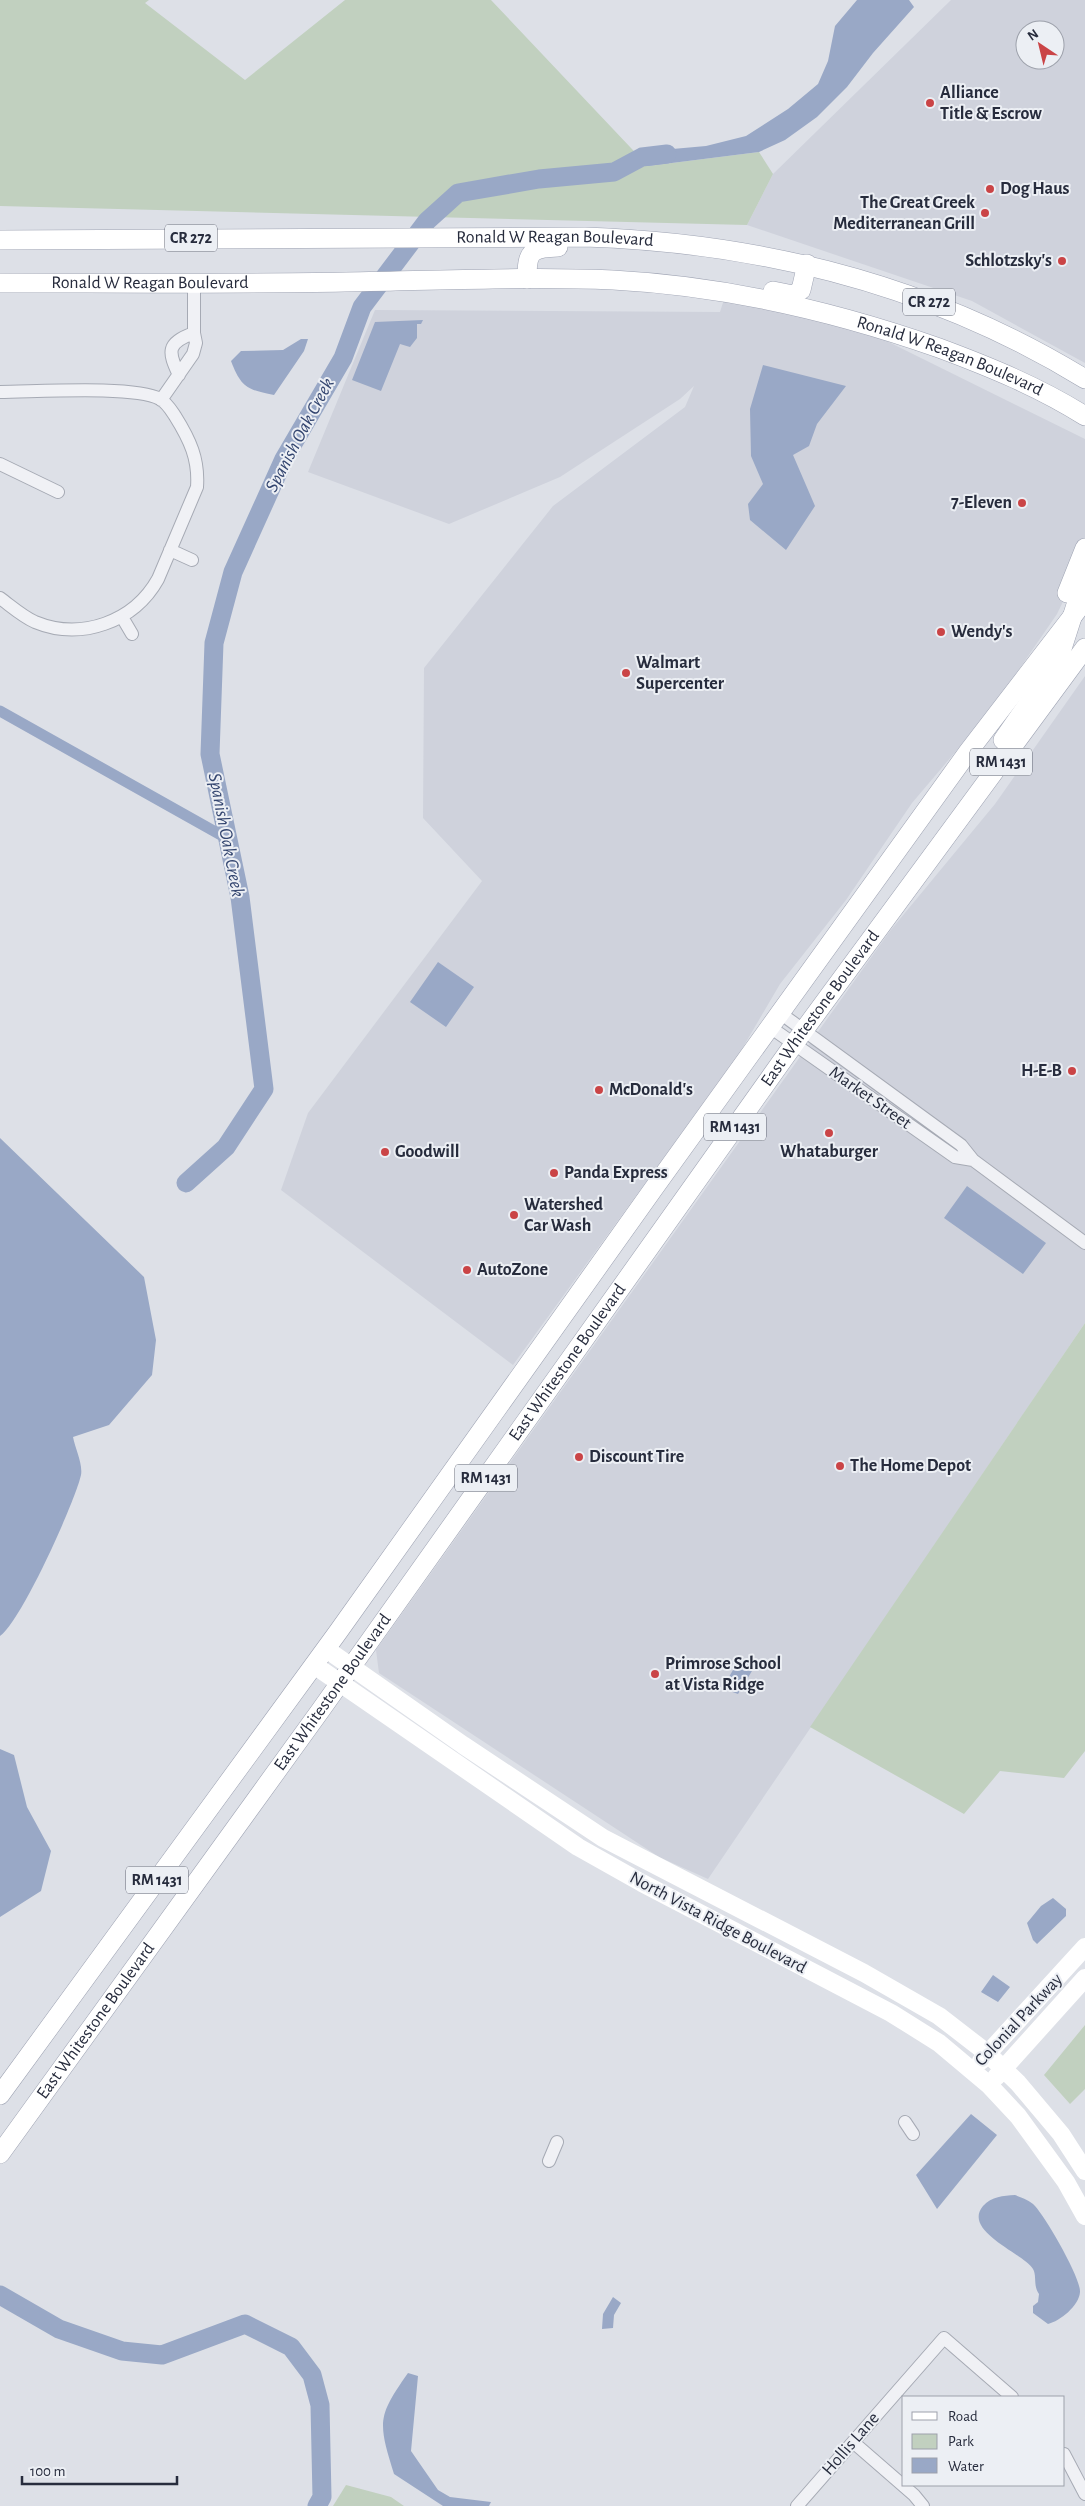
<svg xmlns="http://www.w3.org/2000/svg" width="1085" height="2506" font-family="'Alegreya Sans',sans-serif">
	<rect width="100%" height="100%" fill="#dde0e7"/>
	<path fill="#cfd2dc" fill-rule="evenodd" d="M951,0H1085V363L972,301L747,225L773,174ZM1025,30H1055V60H1025Z
		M726,293L824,310L1085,439V556L1057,614L991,710L912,803L846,900L780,984L739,1054L513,1365L281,1190L308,1113L482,881L423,818L424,668L553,506L685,407L694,386L680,399L560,477L449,524L308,472L375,310L720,312Z
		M1085,676V1323L708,1879L659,1857L379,1673L376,1650L890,931L995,804Z"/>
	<path fill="#c1d0bf" d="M0,0H149L145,3L245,80L345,0H491L648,166L759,152L773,174L747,225L0,206Z
		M1085,1323V1751L1064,1778L1000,1771L964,1814L810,1727Z
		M1085,2025V2089L1070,2104L1044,2075Z
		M346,2485L391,2497L404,2506H333Z"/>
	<path fill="#99a8c6" d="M857,0H909L914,7L873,53L847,87L817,117L785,140L759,152L648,166L639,152L706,146L746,136L788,109L818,84L828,61L835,26Z
		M423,320L421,324H417V338L410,347L400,344L381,391L352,380L375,322Z
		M301,339H308L304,351L274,395C247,390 241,387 231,361L241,351L283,350Z
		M763,365L846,386L817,424L809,446L793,455L815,506L786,550L750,520L748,504L763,484L751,456L750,409Z
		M438,962L474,987L446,1027L410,1002Z
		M0,1138L144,1277L156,1340L152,1375L109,1425L73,1437C75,1448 83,1464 81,1475C75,1502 21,1622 0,1636Z
		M967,1186L1046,1243L1023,1274L944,1218Z
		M740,1658L753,1661L755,1666L738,1694L727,1690L726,1682Z
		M0,1749L14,1755L27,1807L51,1851L41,1891L0,1917Z
		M1053,1898L1066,1909V1916L1037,1944L1033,1940L1027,1923L1041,1906Z
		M993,1975L1010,1987L998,2002L981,1992Z
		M971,2114L997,2135L937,2209L916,2175Z
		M1015,2195C1022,2198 1030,2200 1035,2206C1046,2218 1081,2278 1080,2292C1079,2306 1060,2321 1048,2324L1033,2313V2306L1038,2302L1039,2294C1033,2286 1037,2276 1033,2269C1023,2253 962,2231 983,2206C992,2196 1003,2196 1015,2195Z
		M0,2288L24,2309L0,2300Z
		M613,2297L621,2303L614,2315L613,2328L602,2329L603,2314Z
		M408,2373L418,2376L411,2451L438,2490L450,2497L491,2502L489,2506H443L394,2474C378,2422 377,2417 408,2373Z"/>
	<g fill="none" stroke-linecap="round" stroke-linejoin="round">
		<path stroke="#99a8c6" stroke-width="11" d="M0,711L228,839"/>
		<path stroke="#99a8c6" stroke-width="19" d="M186,1183L226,1147L264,1089L240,897L210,754L214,643L233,572L284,459L343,358L362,307L427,221L458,193L539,179L614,172L642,157L667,154
			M0,2295L59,2329L122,2351L162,2355L245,2324L291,2347L312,2375L320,2405L322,2497L317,2506"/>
		<g stroke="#a6aab4" stroke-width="14">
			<path id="street" d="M179,375C168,352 166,343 194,333
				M0,392C34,392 134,385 160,399C167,403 171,410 175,416C190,440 199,459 197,487L158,579C134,622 81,641 35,622C22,616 11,606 0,598
				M161,400L193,354L196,343L194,333V283
				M0,464L58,492
				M170,550L192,560
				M122,617L132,634
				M780,1013L961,1145L973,1160L1085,1243
				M770,1027L955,1157L973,1160
				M905,2122L913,2134
				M549,2161L557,2142
				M853,2442L914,2495L923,2506
				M1064,2454L1085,2494
				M797,2506L944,2338L1012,2397"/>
		</g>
		<g stroke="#9da2b2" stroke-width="20">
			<g id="primary">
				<path id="s1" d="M0,240L585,237C763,243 932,285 1085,379"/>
				<path d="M527,279C527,252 530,248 558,247"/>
				<path id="s2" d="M0,283C115,283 230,284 345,282C434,281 524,276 613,280C725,286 834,311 939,348C990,367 1039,387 1085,416"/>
				<path d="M773,291L793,295L801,290L807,264"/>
				<path d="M1067,593L1085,548"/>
				<path d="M1003,740L1058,661L1085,577"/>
				<path d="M0,2095L338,1632L654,1188L968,752L1085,600"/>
				<path id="s3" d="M0,2154L320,1711L804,1030L1085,648"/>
			</g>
		</g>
		<use href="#street" stroke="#f0f1f5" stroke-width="12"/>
		<path stroke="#fff" stroke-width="18" d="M326,1649L463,1745L603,1838L864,1973L939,2016L987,2053L1018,2083L1061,2134L1085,2171
			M314,1665L578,1847L642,1883L891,2013L939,2043L989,2085L1018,2116L1066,2182L1085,2216
			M981,2061L1085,1947
			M996,2077L1085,1978"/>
		<use href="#primary" stroke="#fff" stroke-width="19"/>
	</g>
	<g fill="#ca4446" stroke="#eceff4" stroke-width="2">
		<circle cx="930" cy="103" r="5"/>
		<circle cx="990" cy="189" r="5"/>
		<circle cx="985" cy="213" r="5"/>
		<circle cx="1062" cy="261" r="5"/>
		<circle cx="1022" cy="503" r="5"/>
		<circle cx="941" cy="632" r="5"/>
		<circle cx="626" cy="673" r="5"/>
		<circle cx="1072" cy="1071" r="5"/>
		<circle cx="599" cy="1090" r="5"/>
		<circle cx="829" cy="1133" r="5"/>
		<circle cx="385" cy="1152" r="5"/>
		<circle cx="554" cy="1173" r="5"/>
		<circle cx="514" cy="1215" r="5"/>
		<circle cx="467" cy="1270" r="5"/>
		<circle cx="579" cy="1457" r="5"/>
		<circle cx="840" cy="1466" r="5"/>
		<circle cx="655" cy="1674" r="5"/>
	</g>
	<g text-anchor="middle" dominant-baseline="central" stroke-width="4" stroke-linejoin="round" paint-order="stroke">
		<g fill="#eceff4" stroke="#626674" stroke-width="1">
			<rect x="165" y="224.5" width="52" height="27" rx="4"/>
			<rect x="903" y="288.5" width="52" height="27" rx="4"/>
			<rect x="970" y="748.5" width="62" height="27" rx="4"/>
			<rect x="704" y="1113.5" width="62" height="27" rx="4"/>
			<rect x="455" y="1464.5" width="62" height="27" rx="4"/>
			<rect x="126" y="1866.5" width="62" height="27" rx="4"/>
		</g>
		<g font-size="16" font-weight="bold" fill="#272c3d">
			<text x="191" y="238">CR 272</text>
			<text x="929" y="302">CR 272</text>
			<text x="1001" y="762">RM 1431</text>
			<text x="735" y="1127">RM 1431</text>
			<text x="486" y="1478">RM 1431</text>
			<text x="157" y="1880">RM 1431</text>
		</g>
		<g font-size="18" font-weight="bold" fill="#272c3d" stroke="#eceff4" text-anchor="start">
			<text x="940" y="93">Alliance<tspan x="940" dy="21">Title &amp; Escrow</tspan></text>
			<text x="1000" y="189">Dog Haus</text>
			<text x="975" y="203" text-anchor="end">The Great Greek<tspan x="975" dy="21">Mediterranean Grill</tspan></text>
			<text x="1052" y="261" text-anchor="end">Schlotzsky's</text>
			<text x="1012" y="503" text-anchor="end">7-Eleven</text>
			<text x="951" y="632">Wendy's</text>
			<text x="636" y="663">Walmart<tspan x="636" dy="21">Supercenter</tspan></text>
			<text x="1062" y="1071" text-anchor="end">H-E-B</text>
			<text x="609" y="1090">McDonald's</text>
			<text x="395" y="1152">Goodwill</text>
			<text x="829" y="1152" text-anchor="middle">Whataburger</text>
			<text x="564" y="1173">Panda Express</text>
			<text x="524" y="1205">Watershed<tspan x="524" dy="21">Car Wash</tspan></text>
			<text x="477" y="1270">AutoZone</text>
			<text x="589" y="1457">Discount Tire</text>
			<text x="850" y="1466">The Home Depot</text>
			<text x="665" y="1664">Primrose School<tspan x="665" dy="21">at Vista Ridge</tspan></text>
		</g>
		<g font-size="18" fill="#272c3d" stroke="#eceff4">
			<text stroke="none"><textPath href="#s1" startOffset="555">Ronald W Reagan Boulevard</textPath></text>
			<text stroke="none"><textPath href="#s2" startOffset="150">Ronald W Reagan Boulevard</textPath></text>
			<text stroke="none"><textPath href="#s2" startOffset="960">Ronald W Reagan Boulevard</textPath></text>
			<text stroke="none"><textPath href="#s3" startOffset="1409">East Whitestone Boulevard</textPath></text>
			<text transform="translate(870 1098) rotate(35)">Market Street</text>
			<text stroke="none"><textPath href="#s3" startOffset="974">East Whitestone Boulevard</textPath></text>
			<text stroke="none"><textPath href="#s3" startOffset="569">East Whitestone Boulevard</textPath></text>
			<text transform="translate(718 1923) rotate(28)">North Vista Ridge Boulevard</text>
			<text transform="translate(1019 2020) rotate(-47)">Colonial Parkway</text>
			<text stroke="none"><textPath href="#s3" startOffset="164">East Whitestone Boulevard</textPath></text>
			<text transform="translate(851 2444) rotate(-49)">Hollis Lane</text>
		</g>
		<g font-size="19" font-style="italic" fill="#33456f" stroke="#eceff4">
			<text transform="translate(300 435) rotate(-62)">Spanish Oak Creek</text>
			<text transform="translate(226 835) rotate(79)">Spanish Oak Creek</text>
		</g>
	</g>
	<rect x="902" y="2396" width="162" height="90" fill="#eceff4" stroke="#9da1ab"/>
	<rect x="912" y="2412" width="25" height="8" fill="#ffffff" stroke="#9da1ab"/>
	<text x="948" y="2421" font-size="15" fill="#272c3d">Road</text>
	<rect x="912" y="2434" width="25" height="15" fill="#c1d0bf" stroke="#9da1ab"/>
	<text x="948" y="2446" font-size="15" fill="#272c3d">Park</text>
	<rect x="912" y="2458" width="25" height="15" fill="#99a8c6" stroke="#9da1ab"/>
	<text x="948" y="2471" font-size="15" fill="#272c3d">Water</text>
	<g transform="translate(1040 45) rotate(325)"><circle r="24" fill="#eceff4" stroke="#9da1ab"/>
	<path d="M0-4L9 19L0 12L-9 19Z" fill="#ca4446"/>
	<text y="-8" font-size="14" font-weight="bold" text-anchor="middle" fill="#272c3d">N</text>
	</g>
	<path d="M22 2476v8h155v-8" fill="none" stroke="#272c3d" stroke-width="2.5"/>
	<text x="30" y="2476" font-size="15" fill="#272c3d" stroke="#eceff4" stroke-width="4" paint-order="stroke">100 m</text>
</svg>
